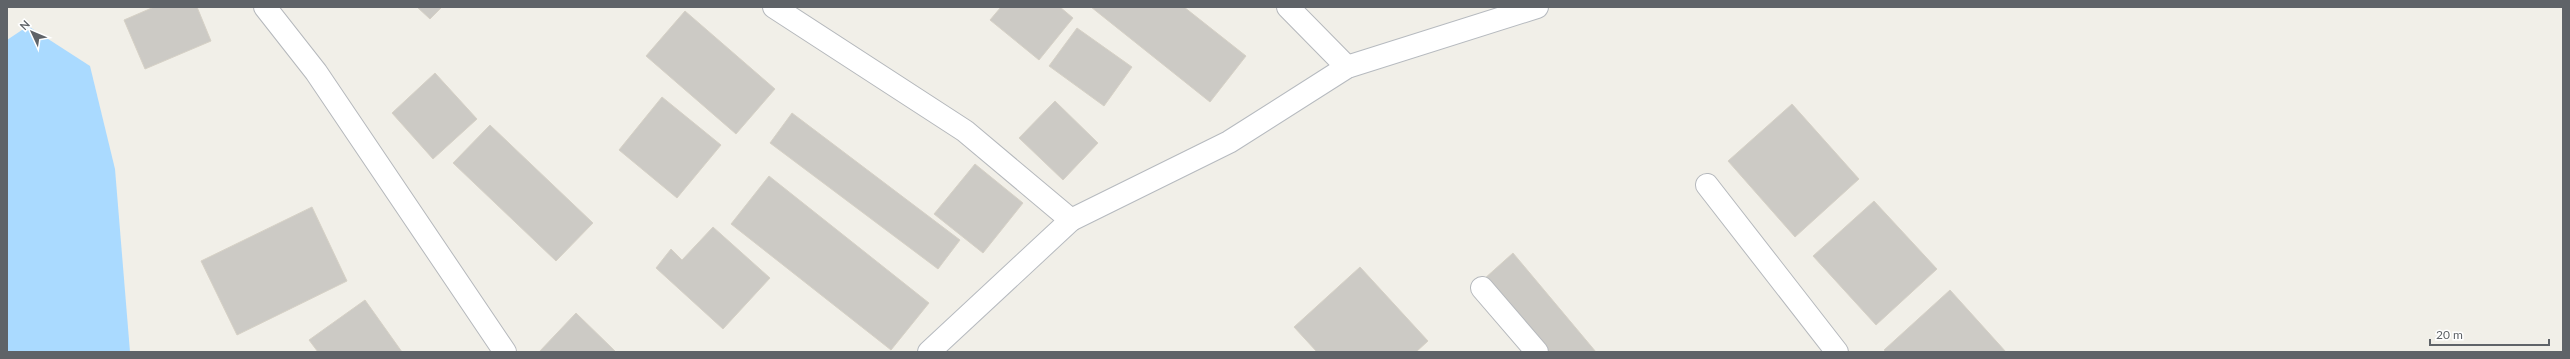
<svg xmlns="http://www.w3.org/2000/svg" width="2570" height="359" font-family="Lato,sans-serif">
	<rect width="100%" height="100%" fill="#f1efe8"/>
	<path fill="#aadaff" d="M28,26L90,66L115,169L130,352H7V40Z"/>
	<path fill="#cccac5" stroke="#d6d1c6" d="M154,7H197L211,41L145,69L124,20Z
		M417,7H442L430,19Z
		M1001,7H1060L1073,18L1039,60L990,20Z
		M1091,7H1184L1246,56L1210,102Z
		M685,11L775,89L736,134L646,56Z
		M1077,28L1132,67L1104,106L1049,66Z
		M435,73L477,119L433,159L392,113Z
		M662,97L721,145L677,198L619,150Z
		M1055,101L1098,143L1063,180L1019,138Z
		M1792,104L1859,179L1795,237L1728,161Z
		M792,113L960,240L938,269L770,143Z
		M490,125L593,223L556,261L453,163Z
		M975,164L1023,203L983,253L934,214Z
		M769,176L929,303L891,350L731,224Z
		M1874,201L1937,269L1876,325L1813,256Z
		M312,207L347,281L237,335L201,261Z
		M713,227L770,278L723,329L656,268L671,249L682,260Z
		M1513,253L1596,352H1545L1484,279Z
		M1360,267L1428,341L1416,352H1317L1294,327Z
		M1950,290L2006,352H1886L1884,350Z
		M365,300L402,352H318L309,340Z
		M576,313L615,351L614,352H539Z"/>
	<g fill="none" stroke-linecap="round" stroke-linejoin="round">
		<g stroke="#b5b8bc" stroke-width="24">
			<path id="street" d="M265,7L316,72L505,352
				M774,7L965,131L1071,220
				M1288,7L1347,67
				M1707,185L1837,352
				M1482,288L1537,352"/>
		</g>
		<g stroke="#b6babf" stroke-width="24">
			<path id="secondary" d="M929,352L1071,220L1229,142L1347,67L1537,7"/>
		</g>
		<use href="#street" stroke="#fff" stroke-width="22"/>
		<use href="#secondary" stroke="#fff" stroke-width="22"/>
	</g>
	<rect width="2570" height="359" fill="none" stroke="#5f6368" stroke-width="16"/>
	<g transform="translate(32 32) rotate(314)" stroke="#ffffff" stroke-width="3" paint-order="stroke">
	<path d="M0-3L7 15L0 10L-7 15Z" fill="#5f6368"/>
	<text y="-6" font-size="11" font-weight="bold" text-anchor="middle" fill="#5f6368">N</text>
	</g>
	<path d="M2430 339v6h119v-6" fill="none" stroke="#5f6368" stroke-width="2"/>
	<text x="2436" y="339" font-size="12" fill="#5f6368" stroke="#ffffff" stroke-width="3" paint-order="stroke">20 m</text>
</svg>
